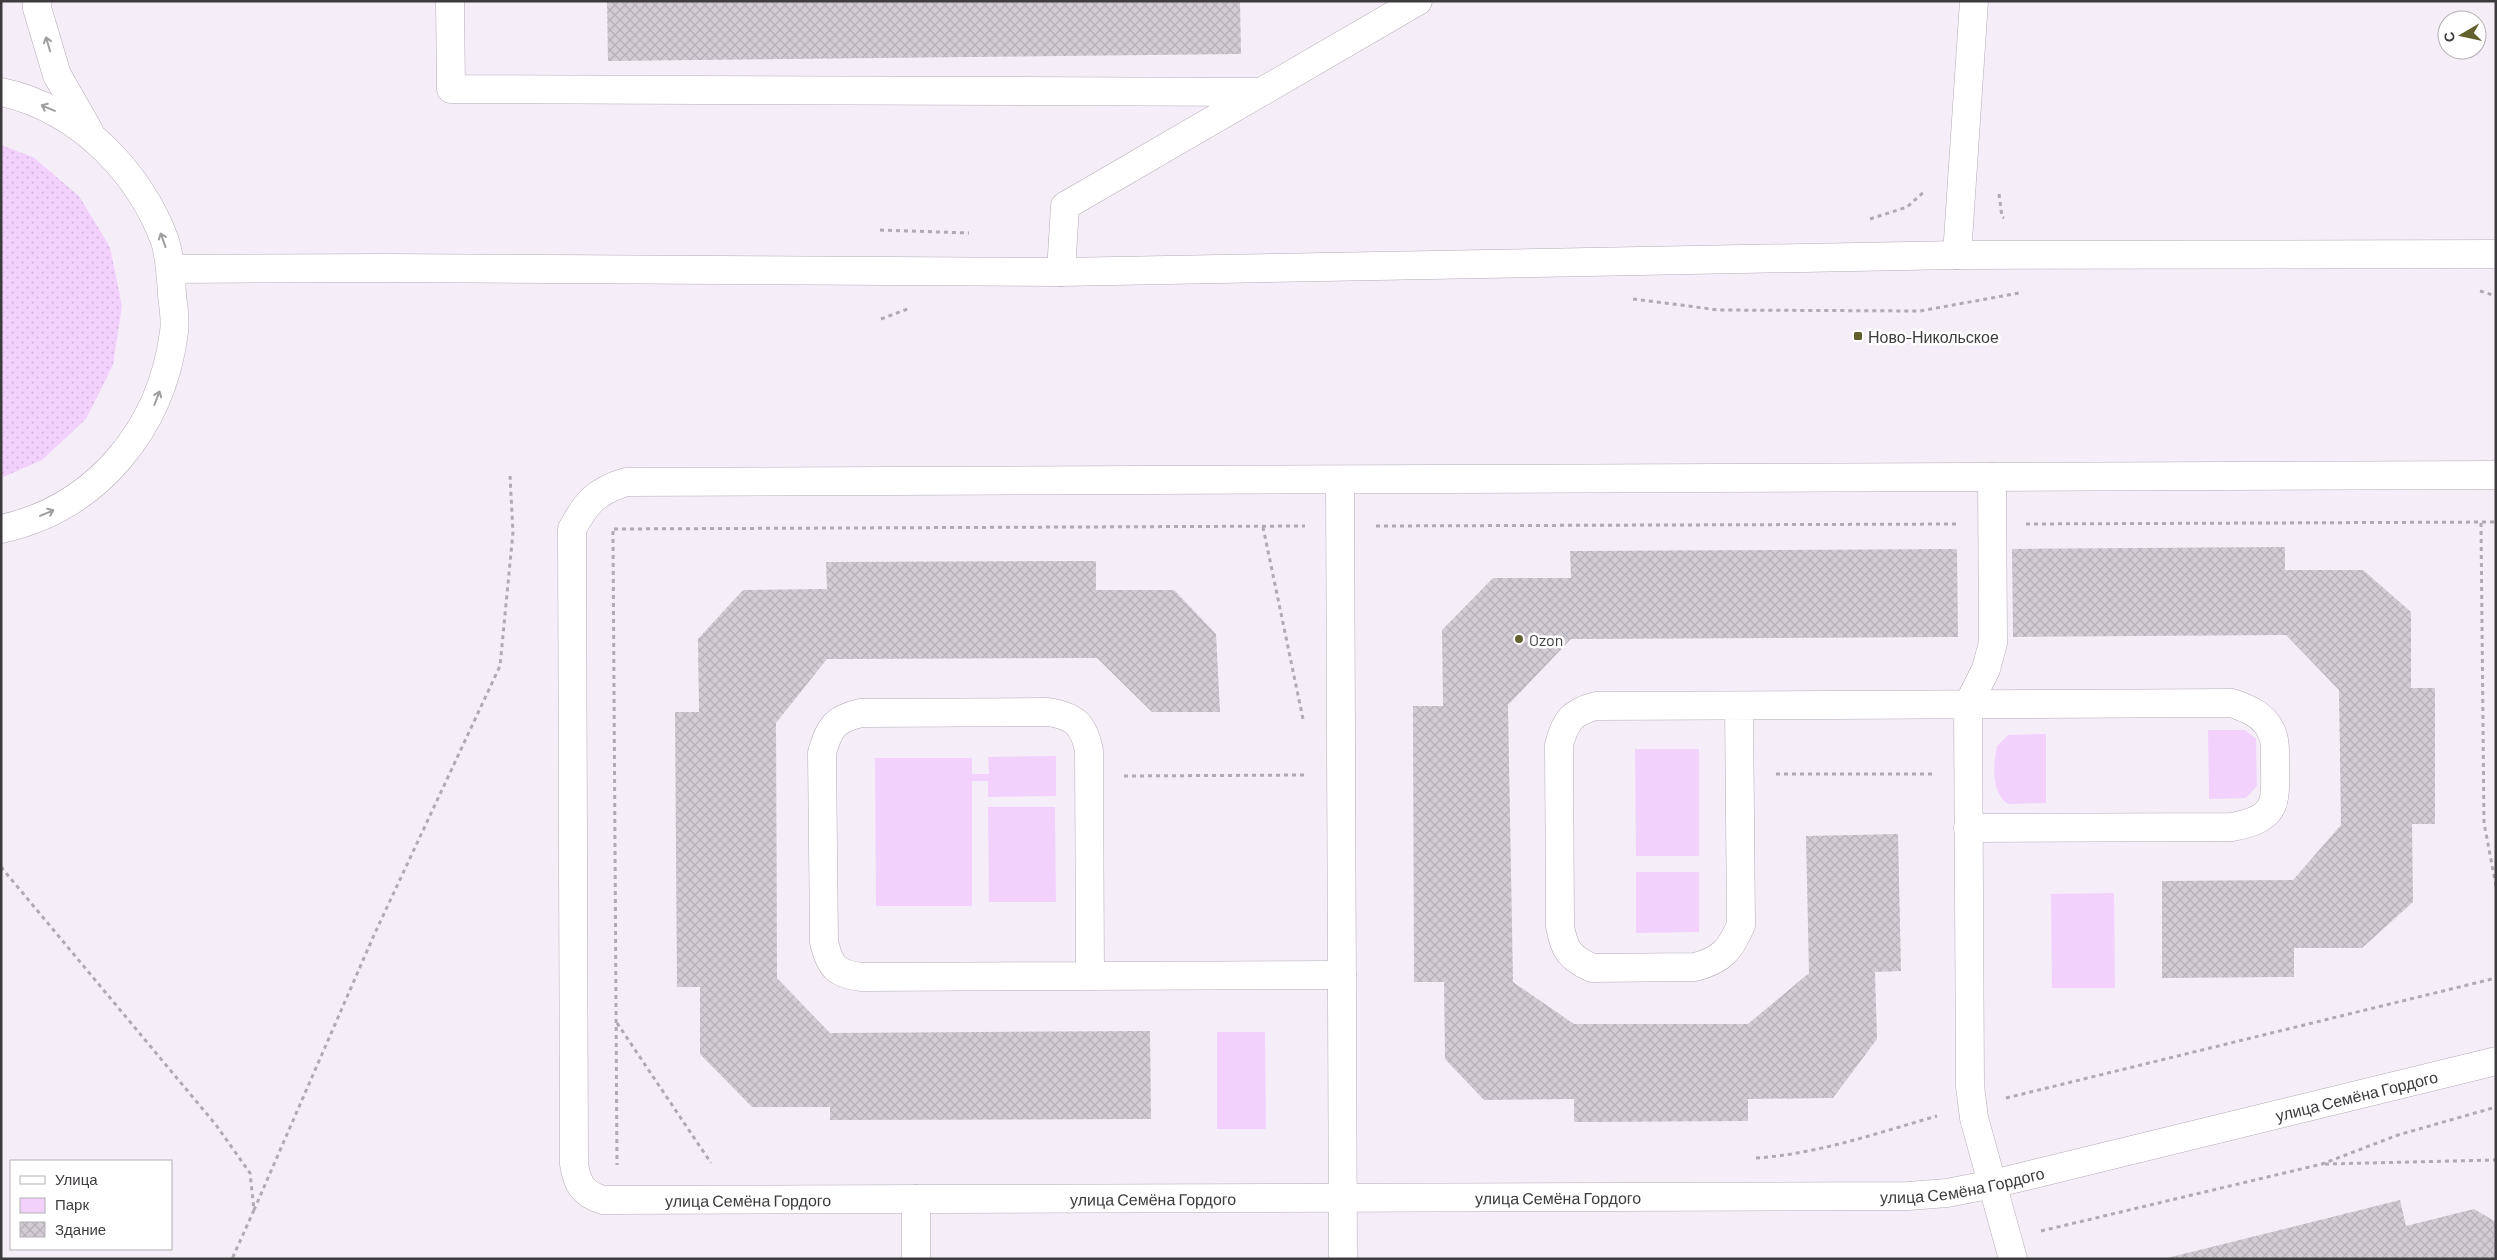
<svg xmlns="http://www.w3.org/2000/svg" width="2497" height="1260" font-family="Barlow,sans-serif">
	<defs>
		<pattern id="grass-dots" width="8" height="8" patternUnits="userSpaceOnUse" patternTransform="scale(1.25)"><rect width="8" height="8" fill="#f2d2fd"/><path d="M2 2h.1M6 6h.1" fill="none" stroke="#d1b5da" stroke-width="1.8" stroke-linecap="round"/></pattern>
		<pattern id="building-cross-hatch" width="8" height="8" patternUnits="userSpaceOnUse" patternTransform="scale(1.25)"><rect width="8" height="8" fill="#d3ccd5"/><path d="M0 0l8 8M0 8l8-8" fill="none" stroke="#b6b0b8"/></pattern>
	</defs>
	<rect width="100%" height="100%" fill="#f5edf7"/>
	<path fill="url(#grass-dots)" d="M1,145L33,157L79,196L110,247L122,306L113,365L86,419L42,460L1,478Z"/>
	<path fill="#f2d2fd" d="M2208,730H2245L2256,739L2257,786L2246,798L2209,799Z
		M2046,734V803L2008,804C1991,792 1993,765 1997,746L2008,735Z
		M1635,749H1699V856H1636Z
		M1056,756V796L988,797V781H972V906H876L875,758H972V774H989L988,757Z
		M988,807H1055L1056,902H989Z
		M1636,872H1699V932L1636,933Z
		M2114,893L2115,988H2052L2051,894Z
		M1217,1032H1265L1266,1129H1217Z"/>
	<path fill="url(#building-cross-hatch)" d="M607,1H1240L1241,54L608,61Z
		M2285,547V570H2363L2411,612V688H2435V824H2412L2413,902L2362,948H2294V977L2162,978V881L2293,880L2341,825L2339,690L2286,635L2013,637L2012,549Z
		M1957,549L1958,637L1571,639L1508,705L1513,982L1574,1024H1748L1809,973L1806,836L1898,834L1901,971L1875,972L1877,1039L1833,1098L1748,1099V1121L1574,1122V1099L1484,1100L1445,1059L1444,982H1414L1413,706H1443L1442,630L1493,578H1571L1570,551Z
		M1096,561V590H1174L1216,634L1220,712H1152L1097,658L827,659L776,723L777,978L830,1033L1150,1031L1151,1119L830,1120V1107H752L700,1054V987H677L675,712H699L698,639L743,590L827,589L826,562Z
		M2400,1200L2406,1226L2474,1209L2496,1222V1259H2163Z"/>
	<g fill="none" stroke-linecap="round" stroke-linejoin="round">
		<g stroke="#b3acb6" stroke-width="29">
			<g id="minor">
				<path d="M37,1V8L57,75L89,131"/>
				<path d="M450,1L451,89L1261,92"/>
				<path d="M1,92C40,100 78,122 106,150C132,176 152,206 165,241C170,258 171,276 172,294C173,306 176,320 174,332C162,427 98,508 1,529"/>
				<path d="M1957,255L1974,1"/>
				<path d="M171,269L388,268L1061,272L1957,255L2496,254"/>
				<path d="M1061,272L1065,206L1418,1"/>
				<path id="s1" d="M2496,475L626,482C596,491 586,503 572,529L574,1164C577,1184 583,1194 603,1200L1908,1196L1947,1193L1993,1184L2496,1061"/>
				<path d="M1992,477L1993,643L1986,669L1968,705L1970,1086L1974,1118L2013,1259"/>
				<path d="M1340,480L1343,1259"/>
				<path d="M1739,706L1741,925C1730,950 1722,960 1695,967L1592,968C1570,958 1564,950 1560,926L1559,745C1565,721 1572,712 1596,706L2232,703C2245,708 2258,712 2267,724C2276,736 2275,748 2275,761C2275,802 2280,818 2232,827L1968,828"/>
				<path d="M1090,976L1089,751C1084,724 1074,716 1048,712L861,713C835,719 829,727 822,753L824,942C830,967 836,974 862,977L1342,975"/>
				<path d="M916,1199V1259"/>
			</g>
		</g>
		<path stroke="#b0aab2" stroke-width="3" stroke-dasharray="4 4" stroke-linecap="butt" d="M1999,194L2002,217L2004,218
			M1870,219L1907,207L1925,191
			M880,230L969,233
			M2480,291L2496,296
			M1633,299L1719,310L1920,311L2019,293
			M881,319L910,308
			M2481,523L2484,823L2496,886
			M2026,524L2496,522
			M1376,526L1958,524
			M1263,527L1303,719
			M614,529L1305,526
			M613,531L617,1165
			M1776,774H1934
			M1124,776L1305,775
			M1,867L216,1125L250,1173L254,1210L232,1259
			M617,1023L711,1163
			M2006,1098L2496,978
			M1756,1158C1818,1154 1877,1133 1937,1116
			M2325,1164L2496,1160
			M254,1210L374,935L500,666L513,532L510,476
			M2041,1231L2322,1164L2398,1135L2496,1107"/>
		<use href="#minor" stroke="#fff" stroke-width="28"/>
	</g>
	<defs><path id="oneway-shaft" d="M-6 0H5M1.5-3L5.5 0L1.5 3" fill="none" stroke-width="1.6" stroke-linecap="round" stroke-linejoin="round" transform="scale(1.25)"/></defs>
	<g stroke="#9e9d9f">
		<use href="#oneway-shaft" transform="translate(48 44) rotate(-107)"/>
		<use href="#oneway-shaft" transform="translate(48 108) rotate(-157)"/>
		<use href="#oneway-shaft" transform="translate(163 240) rotate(-110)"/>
		<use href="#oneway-shaft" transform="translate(157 398) rotate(-69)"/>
		<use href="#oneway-shaft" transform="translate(47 513) rotate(-23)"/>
	</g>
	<g fill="#62612e" stroke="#fff" stroke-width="2">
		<rect x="1853" y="331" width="10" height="10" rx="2.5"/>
		<circle cx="1519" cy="639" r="5"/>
	</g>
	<g text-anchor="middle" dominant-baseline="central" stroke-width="5" stroke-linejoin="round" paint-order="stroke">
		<g font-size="16" fill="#3e3b3f" stroke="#fff" text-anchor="start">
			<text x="1868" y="336">Ново-Никольское</text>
			<text x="1529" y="639">Ozon</text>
		</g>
		<g font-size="16" fill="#3e3b3f" stroke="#fff">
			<text stroke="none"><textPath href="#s1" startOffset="4394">улица Семёна Гордого</textPath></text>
			<text stroke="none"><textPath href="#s1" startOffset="3989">улица Семёна Гордого</textPath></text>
			<text stroke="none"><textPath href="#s1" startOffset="3584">улица Семёна Гордого</textPath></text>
			<text stroke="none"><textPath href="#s1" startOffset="3179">улица Семёна Гордого</textPath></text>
			<text stroke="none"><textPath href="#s1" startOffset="2774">улица Семёна Гордого</textPath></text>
		</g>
	</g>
	<rect width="2497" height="1260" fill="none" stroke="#3e3b3f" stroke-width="5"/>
	<rect x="10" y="1160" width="162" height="90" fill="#ffffff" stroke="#b2b1b2"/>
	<rect x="20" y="1176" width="25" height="8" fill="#ffffff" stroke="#b2b1b2"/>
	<text x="55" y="1185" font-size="15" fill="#3e3b3f">Улица</text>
	<rect x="20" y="1198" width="25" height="15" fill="#f2d2fd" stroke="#b2b1b2"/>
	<text x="55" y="1210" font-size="15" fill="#3e3b3f">Парк</text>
	<rect x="20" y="1222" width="25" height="15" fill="url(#building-cross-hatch)" stroke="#b2b1b2"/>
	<text x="55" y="1235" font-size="15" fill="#3e3b3f">Здание</text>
	<g transform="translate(2462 35) rotate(261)"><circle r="24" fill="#ffffff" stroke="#b2b1b2"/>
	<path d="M0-4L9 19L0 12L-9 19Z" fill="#62612e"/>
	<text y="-8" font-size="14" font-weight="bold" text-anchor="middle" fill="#3e3b3f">С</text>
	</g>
</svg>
